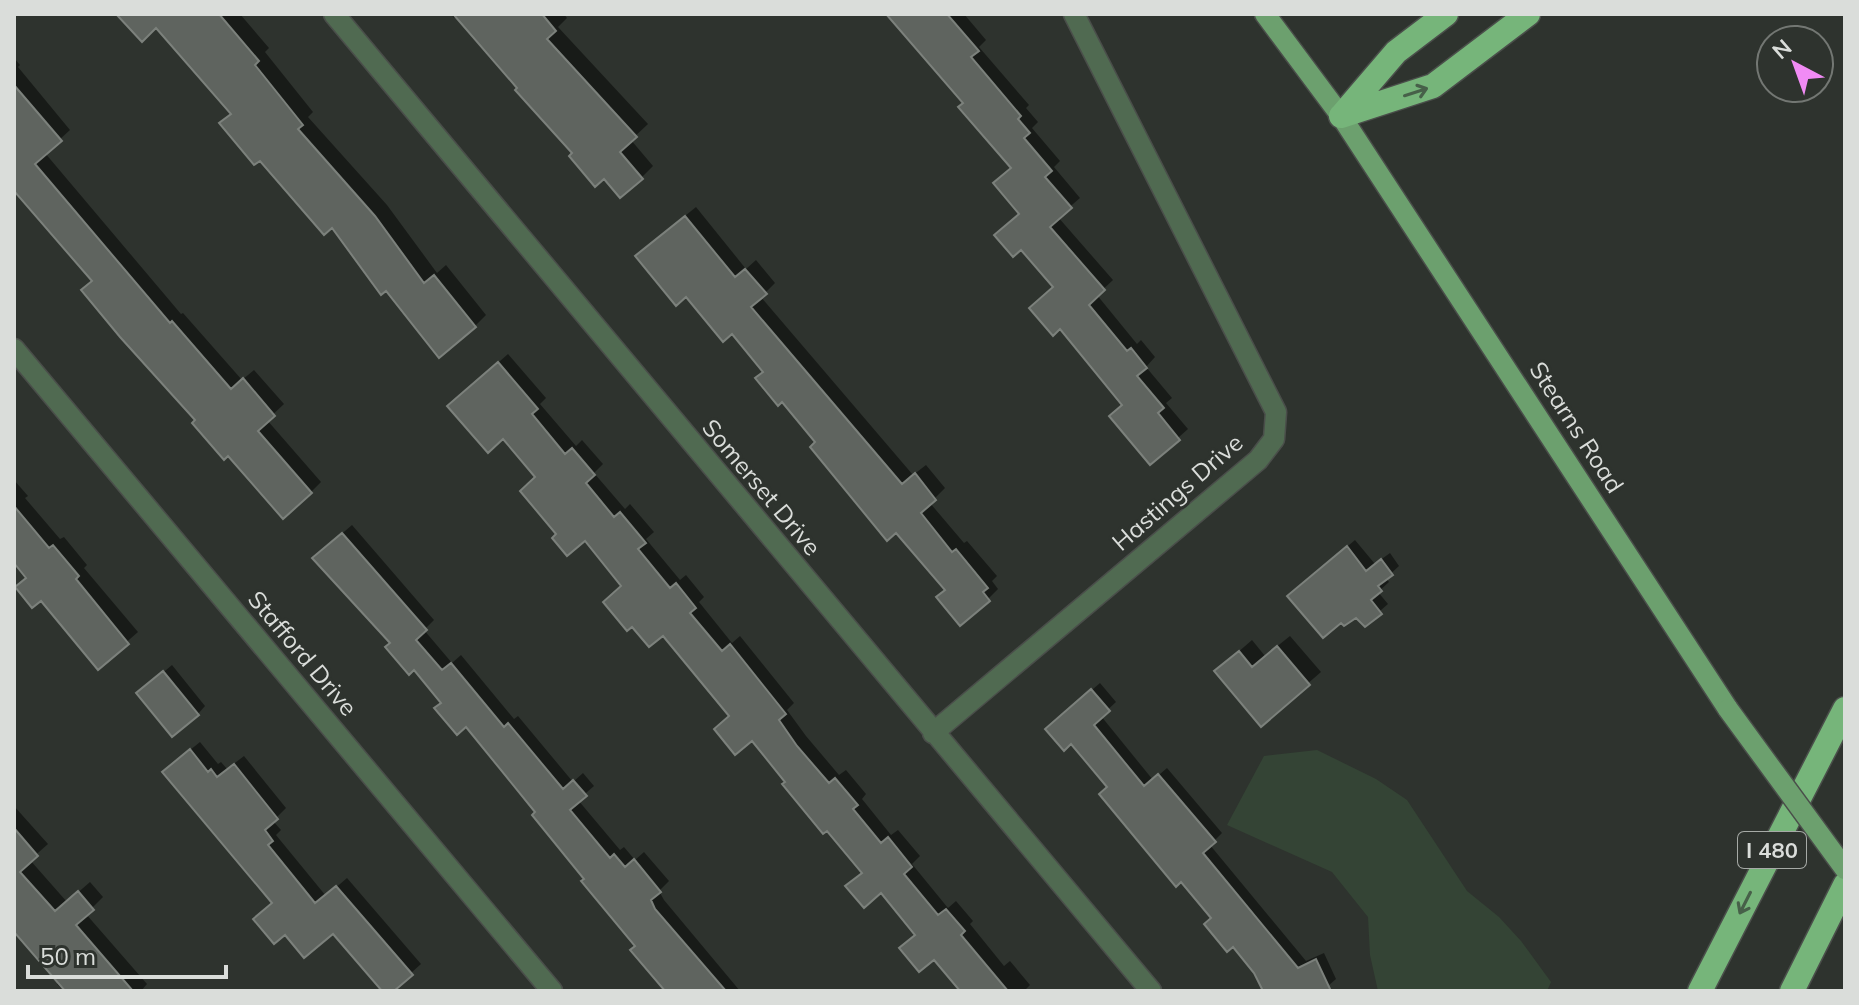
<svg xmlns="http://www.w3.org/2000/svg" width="1859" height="1005" font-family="Mulish,sans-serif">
	<rect width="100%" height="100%" fill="#2e332e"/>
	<path fill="#344435" d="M1317,750L1376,779L1407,800L1467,891L1499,917L1521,941L1551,982L1547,991H1378L1370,955L1368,917L1332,872L1227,825L1264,756Z"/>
	<path fill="#0007" d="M119,14H240L269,48L265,52L313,112L308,117L387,205L437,273L446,265L486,315L475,326L332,225L222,123L232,113L156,25Z
		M451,14H564L567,18L558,27L648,124L631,140L653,166L641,178L604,176L575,153L457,16L454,18Z
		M898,14H964L986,40L979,47L1029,105L1026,108L1038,122L1032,128L1060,161L1054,167L1080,198L1058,217L1113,280L1097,295L1137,344L1141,340L1155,357L1146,367L1172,398L1166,403L1188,429L1151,462L1124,404L1055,286L1022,248L1021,213L1013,168Z
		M14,58L20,65L18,67L70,130L45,153L181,314L183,313L242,380L254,370L284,404L267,420L321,482L311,492L197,420L94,280L14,188Z
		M696,207L746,269L756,260L775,283L761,297L913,475L926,465L945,488L930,503L964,543L967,541L997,576L992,581L998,589L988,599L947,589L732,332L648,246Z
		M508,354L546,398L540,404L576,446L582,440L603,464L594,473L625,509L630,504L654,532L646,539L680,580L686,575L704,597L699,602L732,643L740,636L794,703L787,710L806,736L839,775L846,770L866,794L862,799L891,835L898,830L920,856L912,864L948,908L956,901L973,921L970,924L1004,966L1010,961L1030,985L1024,991H962L917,934L585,539L559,534L537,477L503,436L459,397Z
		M14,480L28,496L25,498L60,539L64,537L87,565L84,568L138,632L98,667L14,560Z
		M352,525L434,620L424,630L452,663L461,655L514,719L518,716L573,782L583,773L594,786L578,800L620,850L624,847L635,860L644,852L669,881L659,891L664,900L740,991H668L538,811L467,725L443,702L392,643L324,549Z
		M1355,540L1375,564L1390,553L1399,566L1386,578L1389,582L1378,592L1388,604L1365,624L1357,615L1297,589Z
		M1290,636L1321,672L1261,724L1229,660L1252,640L1265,656Z
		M172,665L205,706L198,714L147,686Z
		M1100,683L1116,702L1101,716L1153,780L1167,768L1222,833L1210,845L1306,961L1324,953L1336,979L1328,986L1320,991H1265L1256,972L1055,722Z
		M200,742L218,764L221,762L227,769L244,756L286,808L273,821L281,830L276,835L326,896L347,878L421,964L391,991H384L333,931L274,903L174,763Z
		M14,806L48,844L30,860L67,902L90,882L103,897L86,914L147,984L141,991H63L57,984L59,981L14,929Z"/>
	<path fill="#5f645f" stroke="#7c817c" stroke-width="2" d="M116,14H219L259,61L255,65L303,125L298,129L375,216L424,283L434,275L476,327L439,358L386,291L381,295L332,228L324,235L260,161L254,165L219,123L231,114L156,28L142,42Z
		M453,14H542L556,31L547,39L637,137L620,152L643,179L620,198L604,179L595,187L569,156L572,153L515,90L517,88Z
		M886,14H947L979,51L971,57L1021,116L1018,119L1030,133L1024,138L1052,171L1045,177L1072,208L1050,227L1105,290L1089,305L1127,351L1131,348L1147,368L1137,376L1164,408L1158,413L1180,440L1150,465L1109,416L1122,405L1060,329L1053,336L1029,308L1053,287L1021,250L1013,257L994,235L1019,214L993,183L1011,168L958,107L963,103Z
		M14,85L62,141L35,164L170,323L172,321L231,389L243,378L275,416L258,431L312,493L283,519L228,456L224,460L192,423L195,420L120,337L81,290L92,281L14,191Z
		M685,216L735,277L745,269L767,294L751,307L902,484L915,473L936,500L921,513L952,552L956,549L988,588L983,592L990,601L960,626L936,597L945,590L896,533L887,541L810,447L815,442L782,402L778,406L755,378L763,372L732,334L723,342L686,297L676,306L635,256Z
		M498,362L538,409L532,414L565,454L572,448L595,475L586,483L614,517L620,512L646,543L638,549L670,588L676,583L696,608L690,613L722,651L730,644L786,714L779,720L797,746L829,783L835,778L858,805L853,809L881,843L888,837L912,867L904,874L938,915L946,909L965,931L961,935L1008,991H960L934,960L919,972L899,948L915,935L881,893L864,908L845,886L862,873L827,831L823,834L782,784L785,782L752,741L735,755L714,729L729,716L663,636L649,647L632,627L627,631L603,602L621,586L585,541L567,556L552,538L556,534L520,491L535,477L503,439L488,453L447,406Z
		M14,506L49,548L53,545L79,576L76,579L129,644L98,670L41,601L32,608L15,587L26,578L14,563Z
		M342,533L427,630L416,640L442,670L451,663L504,727L508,723L563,789L573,780L587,796L570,810L610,858L614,854L625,867L634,859L661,892L651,900L655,909L726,991H665L630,950L635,946L581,881L584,879L532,815L535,812L466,727L457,735L434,708L441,703L414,670L409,675L385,647L390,643L312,558Z
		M1347,546L1366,571L1381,559L1393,575L1378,586L1382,591L1371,600L1382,614L1365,627L1356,618L1344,626L1341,623L1323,638L1287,596Z
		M1277,646L1310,685L1261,727L1214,671L1239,651L1252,667Z
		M163,671L199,715L172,737L136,693Z
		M1091,689L1110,711L1094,725L1144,786L1158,774L1216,842L1203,853L1298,968L1316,959L1331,991H1263L1254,973L1233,947L1227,952L1204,924L1211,918L1181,882L1176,887L1099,794L1107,787L1071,744L1064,751L1045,729Z
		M190,749L208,772L211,769L217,777L234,764L278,819L265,830L273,841L268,845L315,903L336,886L413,975L394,991H382L333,934L304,958L285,935L274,944L253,919L272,903L162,772Z
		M14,828L38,856L20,872L55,911L78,891L94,910L76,925L133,991H65L14,932Z"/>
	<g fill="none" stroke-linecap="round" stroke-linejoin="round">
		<g stroke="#4a4e4a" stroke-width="23">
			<path id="minor" d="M334,14L1151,991
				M14,349L552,991
				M933,733L1258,460L1274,439L1276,412L1074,14"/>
		</g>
		<g stroke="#4a4e4a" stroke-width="23">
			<path id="major" d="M1265,14L1341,116L1728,709"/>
		</g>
		<g stroke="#4a4e4a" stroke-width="27">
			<path id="highway" d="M1342,115L1396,52L1446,14
				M1341,116L1433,86L1528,14
				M1700,991L1845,709
				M1792,991L1845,885"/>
		</g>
		<use href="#minor" stroke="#506a51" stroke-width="20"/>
		<use href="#major" stroke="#6ca06e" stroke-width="20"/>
		<use href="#highway" stroke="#76b57a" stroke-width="24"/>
		<g stroke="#4a4e4a" stroke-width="23" stroke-linecap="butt">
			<path id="major-bridge" d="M1728,709L1845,869"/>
		</g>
		<use href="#major-bridge" stroke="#6ca06e" stroke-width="20"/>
	</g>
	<defs><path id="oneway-shaft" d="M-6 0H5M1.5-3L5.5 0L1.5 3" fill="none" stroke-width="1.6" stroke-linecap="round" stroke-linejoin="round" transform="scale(2)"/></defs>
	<g stroke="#476049">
		<use href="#oneway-shaft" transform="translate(1416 92) rotate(-18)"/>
		<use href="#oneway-shaft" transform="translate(1745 903) rotate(117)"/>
	</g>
	<g text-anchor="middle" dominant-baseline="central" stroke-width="6" stroke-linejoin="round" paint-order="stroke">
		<rect fill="#2e332e" stroke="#a6aaa6" stroke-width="2" x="1738" y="832" width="68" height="36" rx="6"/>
		<g font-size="22" font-weight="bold" fill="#daddda">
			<text x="1772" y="850">I 480</text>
		</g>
		<g font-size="24" fill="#daddda" stroke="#2e332e">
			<text transform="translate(1577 427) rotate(57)">Stearns Road</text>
			<text transform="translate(762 487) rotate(50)">Somerset Drive</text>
			<text transform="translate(1177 492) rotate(-41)">Hastings Drive</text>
			<text transform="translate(303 653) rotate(50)">Stafford Drive</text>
		</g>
	</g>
	<rect width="1859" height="1005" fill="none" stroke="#daddda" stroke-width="32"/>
	<g transform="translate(1795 64) rotate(319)"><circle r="38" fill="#2e332e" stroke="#737773" stroke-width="2"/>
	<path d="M0-6L14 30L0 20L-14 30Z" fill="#f18bf5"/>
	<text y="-12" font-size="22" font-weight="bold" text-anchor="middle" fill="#daddda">N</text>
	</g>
	<path d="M28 965v12h198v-12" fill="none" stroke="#daddda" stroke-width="4"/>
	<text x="40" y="965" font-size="24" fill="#daddda" stroke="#2e332e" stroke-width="6" paint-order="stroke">50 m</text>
</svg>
